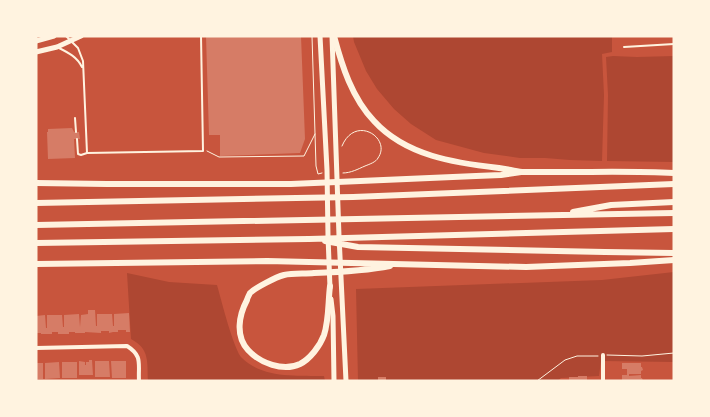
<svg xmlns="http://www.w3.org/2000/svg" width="710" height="417" font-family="Signika,sans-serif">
	<rect width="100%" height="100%" fill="#c8553d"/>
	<path fill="#ae4732" d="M353,36H612V52L602,54L604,95L602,161L570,160L545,158H520L484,153L436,140L411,124L394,109L377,89L366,71L354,42Z
		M613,56L637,57L674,56V162L607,161L608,95L606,57Z
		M674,272V362L601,361L599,376L561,378L557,381H358L356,289L602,280Z
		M127,273L169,282L217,285C221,299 234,351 242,358C264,379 297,375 324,376L325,381H148C147,362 150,349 131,339Z"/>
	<path fill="#d67c66" d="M206,36H301L305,139L300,153L220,156V135H209Z
		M72,128L74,132H79L80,139H74L75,158L48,159L47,132H48V129Z
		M88,310H95L96,326H97V314H112L113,326H114V314L129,313L130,332H126V330H118V332H113L109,333V331H101V333L85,332V333H75V332H69V334H58V332H52V334H41V333H36V316L45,315L46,328H47V315H62L63,327H64V315L79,314L80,327L81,315L88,314Z
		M89,360H92L93,375H79V361L85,362V365H86V362H89Z
		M95,361H109L110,377H95Z
		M111,361H126V378H112Z
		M59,362L60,378L45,379V363Z
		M62,362H77V378H62Z
		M36,363H43V379H36Z
		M622,363H641V367H642L643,370L641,371V374H629V376L641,375V378H642L643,381H622V375H627V369H622Z
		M578,376H587V381H569V377H578Z
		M378,377H386V381H378Z"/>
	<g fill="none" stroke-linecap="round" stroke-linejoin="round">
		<path stroke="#fff3e0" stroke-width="1" d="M312,36L316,166L318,174L322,173
			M342,146C355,114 392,138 378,158C376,162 370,164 365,166C358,169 351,173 343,173
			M207,151L219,157L304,156L315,134
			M607,355L642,356L674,353
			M537,381L565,360L577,356H598"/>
		<path stroke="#fff3e0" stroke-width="2" d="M66,36L78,48L83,61L87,153L203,151L201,36
			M624,47L674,44
			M59,48C69,53 77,57 82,67
			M75,118L76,132
			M77,139L78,154L81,155L87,153"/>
		<path stroke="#fff3e0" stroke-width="4" d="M36,348L127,346C143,356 138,364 139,381
			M603,355V381"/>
		<path stroke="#fff3e0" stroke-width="5" d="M320,36L327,170L328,236L330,288
			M332,36L339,236L346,381
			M36,41L54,36
			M36,52L57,47L81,36
			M331,299L333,316L334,381"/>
		<path stroke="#fff3e0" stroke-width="6" d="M334,36C342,66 352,98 374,121C406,156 455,163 499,168C507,169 514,171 522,172C536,172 550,172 564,172C600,172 637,171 674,173
			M36,183L107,184H291L476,176L501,175L521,172
			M36,203L353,197L674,184
			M573,212L611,205L674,202
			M36,225L674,213
			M325,241L358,247L605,252L674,253
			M36,243L309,239L674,229
			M36,264L267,261L526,267L630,263L674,260
			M330,286C328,302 329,320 324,335C320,346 310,359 300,364C283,372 260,363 248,350C235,336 239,315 247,300C247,299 250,293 250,293C255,288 276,277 284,275C293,273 305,274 314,273C340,272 365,271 390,266"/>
	</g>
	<rect width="710" height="417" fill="none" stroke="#fff3e0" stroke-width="75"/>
</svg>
